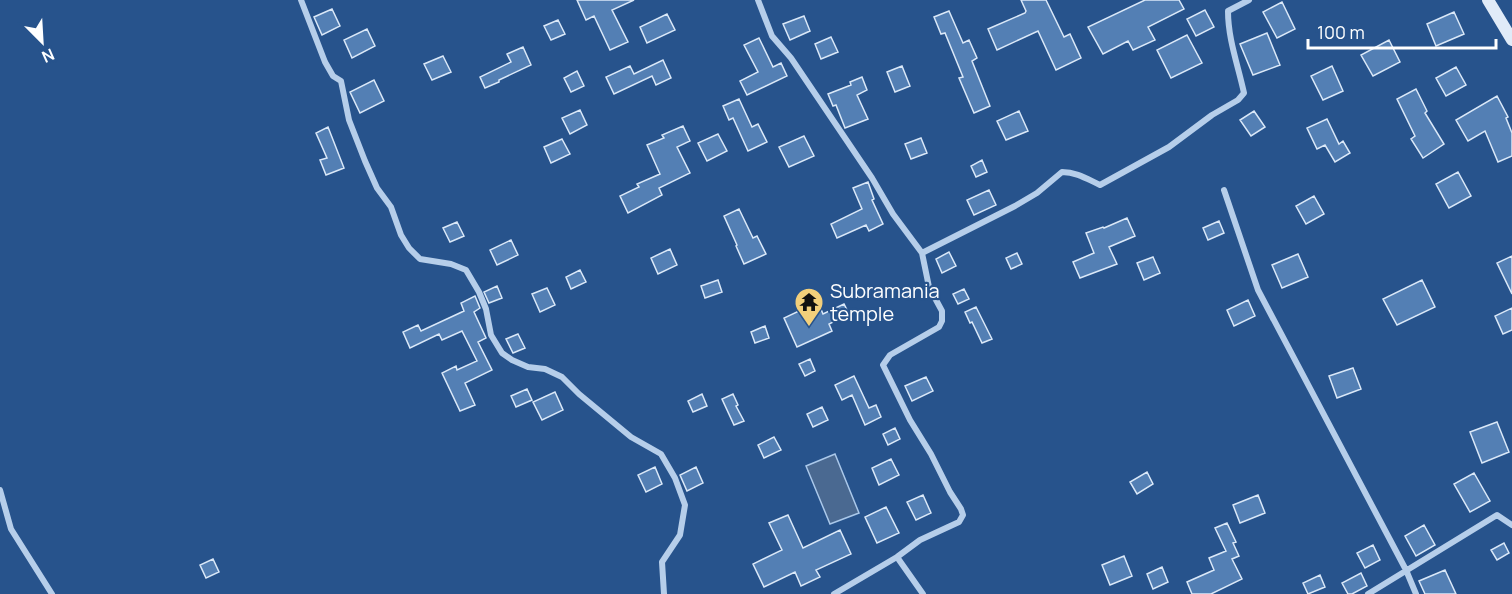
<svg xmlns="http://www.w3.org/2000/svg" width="1512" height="594" font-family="Manrope,sans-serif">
	<rect width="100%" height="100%" fill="#27538c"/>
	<path fill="#4a6991" stroke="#aac8ea" stroke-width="1.5" d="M835,454L859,513L830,524L806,466Z"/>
	<path fill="#537fb4" stroke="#dae8f8" stroke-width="1.5" d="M577,0H634L612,10L628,42L610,50L594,16L586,20Z
		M1021,0H1046L1064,37L1070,34L1081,58L1056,70L1038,31L997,50L988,29L1025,13L1026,11Z
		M1145,0H1179L1184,9L1148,27L1155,40L1133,50L1128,41L1103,54L1088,27Z
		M1282,2L1295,29L1277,38L1263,12Z
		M332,9L340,26L322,35L314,17Z
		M1205,10L1214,27L1196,36L1187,19Z
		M949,11L963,43L969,40L977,58L972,61L990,106L974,113L959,78L963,77L945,33L941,34L934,17Z
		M1454,12L1464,34L1436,46L1427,24Z
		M667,14L675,30L647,43L640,27Z
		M804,16L810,31L790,40L783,24Z
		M558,20L565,34L551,40L544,26Z
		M367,29L375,46L352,58L344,40Z
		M1267,33L1280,65L1253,75L1240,44Z
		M1187,35L1202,63L1171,78L1157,50Z
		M831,37L838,52L821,59L815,44Z
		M759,38L773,67L781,63L787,76L747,95L740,81L758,72L744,45Z
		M1389,40L1400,62L1373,76L1361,55Z
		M523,47L531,65L499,80V82L485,88L480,77L511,62L507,54Z
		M443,56L451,72L432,80L424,64Z
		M663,60L671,78L656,85L652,76L614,94L606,77L630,66L634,74Z
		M902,66L910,86L895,92L887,72Z
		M1332,66L1343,91L1323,100L1311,76Z
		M1456,67L1466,85L1446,96L1436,78Z
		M577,71L584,86L571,92L564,78Z
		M862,77L867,90L857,95L868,119L845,128L836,105L833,106L828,94L851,85L850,82Z
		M374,80L384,101L360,113L350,92Z
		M1416,89L1427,111L1425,113L1444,144L1423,158L1411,139L1415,136L1397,99Z
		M1497,96L1508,117L1506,118L1512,133V156L1498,162L1485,131L1468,141L1456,120Z
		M739,99L752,127L758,124L767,142L748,151L733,118L729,120L723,106Z
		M580,110L587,125L570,134L562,118Z
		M1019,111L1028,131L1006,140L997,121Z
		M1254,111L1265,127L1251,136L1240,120Z
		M1327,119L1339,144L1343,141L1350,153L1335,162L1325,145L1317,149L1307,128Z
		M683,126L690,141L677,147L690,173L659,188L662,195L628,213L620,196L639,187L637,184L660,174L647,145L664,138L662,135Z
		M328,127L344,168L326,175L320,160L327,158L316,133Z
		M718,134L727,151L707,161L698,143Z
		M804,136L814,156L789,167L779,147Z
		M921,138L927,153L911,159L905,144Z
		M562,139L570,154L551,163L544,147Z
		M982,160L987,172L976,177L971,166Z
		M1458,172L1471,196L1449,208L1436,184Z
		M868,182L874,199L872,200L883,224L869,231L866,225L837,238L831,224L862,209L853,188Z
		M989,190L996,205L974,215L967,200Z
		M1314,196L1324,214L1306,224L1296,206Z
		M739,209L753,238L757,236L766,254L744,264L736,246L737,245L724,216Z
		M1127,218L1135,236L1109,247L1117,264L1080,278L1073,262L1094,253L1086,233L1103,227L1104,228Z
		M1219,221L1224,233L1208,240L1203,228Z
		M457,222L464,236L450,242L443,228Z
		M511,240L518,255L497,265L490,250Z
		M670,249L677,265L658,274L651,258Z
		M949,252L956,266L942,273L936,259Z
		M1017,253L1022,264L1011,269L1006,258Z
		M1298,254L1308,277L1282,288L1272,265Z
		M1512,256V294L1497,263Z
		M1153,257L1160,273L1144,280L1137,263Z
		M580,270L586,282L571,289L566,277Z
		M718,280L722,292L705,298L701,286Z
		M1422,280L1435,307L1397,325L1383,299Z
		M497,286L502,298L489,303L484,292Z
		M547,288L555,305L540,312L532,294Z
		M964,289L969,299L958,304L953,294Z
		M475,296L480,308L474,312L486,338L478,342L492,370L465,383L475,405L460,411L442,373L456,366L457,370L477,361L462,331L442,340L439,334L410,348L403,332L418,325L421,331L464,311L461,303Z
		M1248,300L1255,316L1234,326L1227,310Z
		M818,302L823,314L844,304L849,314L829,324L832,331L797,347L784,318Z
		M976,307L992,339L982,343L972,322L970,323L965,312Z
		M1512,308V330L1503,334L1495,316Z
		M765,326L769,338L755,343L751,332Z
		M518,334L525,348L513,353L506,339Z
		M810,359L815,371L805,376L799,364Z
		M1353,368L1361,389L1337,398L1329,376Z
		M854,376L869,408L876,405L881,417L865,425L852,395L842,400L835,385Z
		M926,377L933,391L912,401L905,386Z
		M527,389L532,400L516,407L511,396Z
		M555,392L563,410L542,420L533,402Z
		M702,394L707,406L693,412L688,401Z
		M733,394L738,405L736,406L744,421L734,425L722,399Z
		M822,407L828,420L813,427L807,414Z
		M1497,422L1509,452L1482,463L1470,432Z
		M895,428L900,439L888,445L883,434Z
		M774,437L781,450L764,458L758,445Z
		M891,459L899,475L879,485L872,468Z
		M655,467L662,484L646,492L638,475Z
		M696,467L703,483L687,491L680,475Z
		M1147,472L1153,484L1137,494L1130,482Z
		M1474,473L1490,501L1470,512L1454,484Z
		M923,495L931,513L916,520L907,502Z
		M1258,495L1265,513L1240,523L1233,505Z
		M886,507L899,533L877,543L865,517Z
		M788,515L803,548L840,530L851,554L816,570L820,577L801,586L795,572L764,587L753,564L782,550L769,523Z
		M1227,523L1236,542L1233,543L1239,556L1232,559L1242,579L1211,594H1192L1187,582L1214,570L1209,558L1226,551L1215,528Z
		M1424,525L1435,545L1416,556L1405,536Z
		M1504,543L1509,553L1497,560L1491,550Z
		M1373,545L1380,560L1365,568L1357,553Z
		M1124,556L1132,576L1110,585L1102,565Z
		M213,559L219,572L206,578L200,565Z
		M1162,567L1168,582L1153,589L1147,574Z
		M1445,570L1456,594H1425L1419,581Z
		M1361,573L1367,586L1352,594H1348L1342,583Z
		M1320,575L1325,587L1308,594L1303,583Z"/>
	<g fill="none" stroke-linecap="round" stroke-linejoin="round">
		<path stroke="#b6ceea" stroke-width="6" d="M301,0L325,62L333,76L341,81L349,120L365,161L377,188L391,207L401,235L409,248L420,259L451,264L466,270L479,292L486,309L491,335L502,353L512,360L528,367L545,369L562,377L579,394L631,437L661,454L675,478L685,505L680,535L662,562L664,594
			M758,0L772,36L791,58L872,178L893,214L922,253L929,287L942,311V321L939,327L890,355L883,365L910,420L931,454L950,492L961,509L963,515L959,522L920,540L897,557L834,594
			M1224,190L1258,290L1406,570L1416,594
			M922,253L1015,206L1037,193L1062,172C1077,172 1087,179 1100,185L1169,147L1212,115L1238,100L1244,93C1238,65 1228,39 1228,11L1249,0
			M0,490L11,529L52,594
			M897,557L923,594
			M1368,594L1497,515L1512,525"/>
		<path stroke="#e0ebf8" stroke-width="12" d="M1488,0L1512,40"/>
	</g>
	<defs>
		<g id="temple-pin" transform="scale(1.5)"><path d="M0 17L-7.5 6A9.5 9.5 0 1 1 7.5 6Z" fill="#f2cf7b" stroke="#27538c"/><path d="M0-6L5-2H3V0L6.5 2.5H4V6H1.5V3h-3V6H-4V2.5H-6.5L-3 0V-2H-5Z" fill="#111"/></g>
	</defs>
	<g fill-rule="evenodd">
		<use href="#temple-pin" x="809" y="302"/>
	</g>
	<g text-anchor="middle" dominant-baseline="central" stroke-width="4.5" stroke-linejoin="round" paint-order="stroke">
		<g font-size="20" fill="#fff" stroke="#27538c" text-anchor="start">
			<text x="830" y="290">Subramania<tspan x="830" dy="23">temple</tspan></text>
		</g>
	</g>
	<g transform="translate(42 42) rotate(156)" stroke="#27538c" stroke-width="4.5" paint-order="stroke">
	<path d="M0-4.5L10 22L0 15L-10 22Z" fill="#ffffff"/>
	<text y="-9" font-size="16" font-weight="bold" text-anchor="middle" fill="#ffffff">N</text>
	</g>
	<path d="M1308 39v9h188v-9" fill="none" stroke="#ffffff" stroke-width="3"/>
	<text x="1317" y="39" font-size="18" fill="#ffffff" stroke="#27538c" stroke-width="4.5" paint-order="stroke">100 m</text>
</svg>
